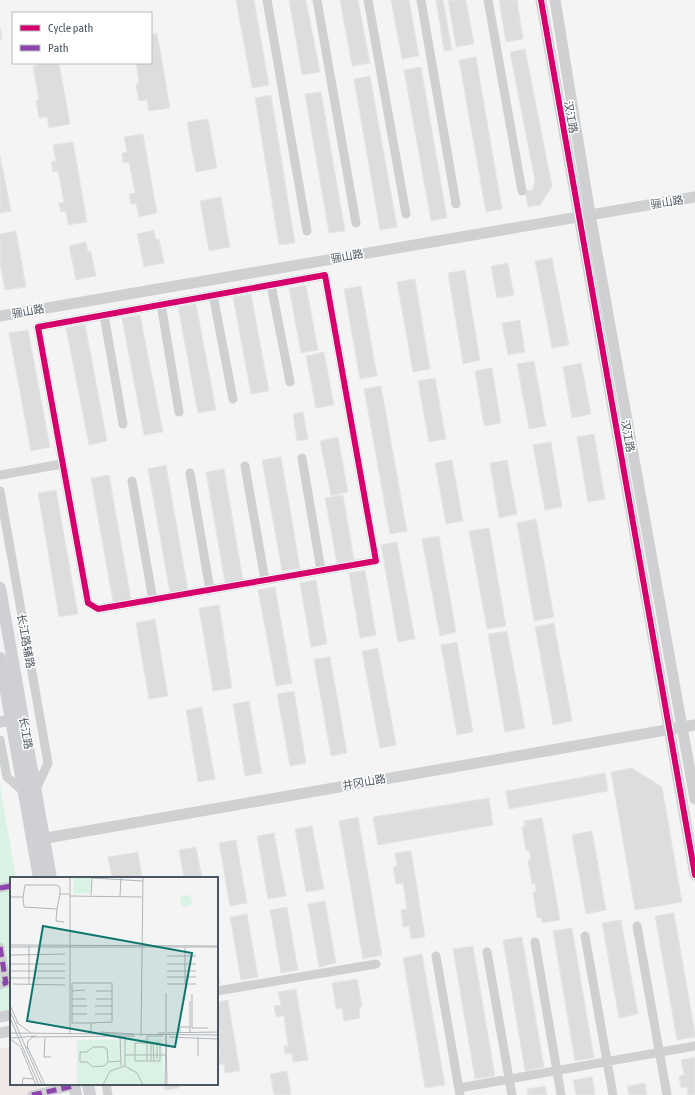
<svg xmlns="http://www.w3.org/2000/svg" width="695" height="1095" font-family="'Asap Condensed','Noto Sans SC',sans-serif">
	<rect width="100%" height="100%" fill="#f4f4f4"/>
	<path fill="#f1e7e6" d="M11,1047V1084H41L43,1095H0V1049Z"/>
	<path fill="#d9f2e3" d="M0,786L16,878H11V1009L0,1011Z"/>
	<path fill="#ddddde" stroke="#e5e6e7" d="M236,0H254L269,85L252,88Z
		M289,0H306L320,72L302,75Z
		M340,0H358L370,63L352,66Z
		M391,0H409L419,56L402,59Z
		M436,0H443L452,50L444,51Z
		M448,0H466L474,44L456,47Z
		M499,0H517L523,39L506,42Z
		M0,27L2,39L0,40Z
		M157,33L170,108L149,111L147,100L139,101L136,84H139L136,63H151V34Z
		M525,49L552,186L540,205L528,207L525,191L532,190L535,181L510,52Z
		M476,57L502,209L486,212L459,60Z
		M38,63H59L70,124L49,128L47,117L39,118L36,101L39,100L33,66L38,65Z
		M421,67L447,218L431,221L404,70Z
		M370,76L397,227L380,230L354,79Z
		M321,92L345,231L329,233L305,94Z
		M271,95L295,243L279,245L255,98Z
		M208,119L217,168L196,172L187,122Z
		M143,134L157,213L139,217L136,203L131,204L129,194L135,193L129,162L123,163L122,153L127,152L124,137Z
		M73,142L87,222L68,225L66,211L61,212L59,203L64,202L58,171L53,172L51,162L56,161L53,145Z
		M0,155L11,211L0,213Z
		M221,197L230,247L209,251L200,201Z
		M154,230L156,240L159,239L164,263L144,267L137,234Z
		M16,231L26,287L5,290L0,263V234Z
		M86,242L88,252L91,251L96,276L76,280L69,246Z
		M552,258L569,345L552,348L535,261Z
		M508,263L514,295L497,298L491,266Z
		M465,270L480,360L463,364L448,273Z
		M415,279L430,369L413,372L397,282Z
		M306,285L318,350L301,353L289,288Z
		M361,286L377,376L360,379L344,289Z
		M251,294L269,391L251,394L233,297Z
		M196,304L216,410L198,413L178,307Z
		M140,315L163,432L144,435L122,318Z
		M520,320L525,352L508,355L502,323Z
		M85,324L107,441L89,445L66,328Z
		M28,330L50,447L31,451L9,333Z
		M324,352L334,405L316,408L306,356Z
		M534,361L546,426L529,429L517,364Z
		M581,363L591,414L572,418L563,367Z
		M492,368L501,423L484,426L475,371Z
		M435,378L446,439L429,442L418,381Z
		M381,386L407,531L390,534L364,389Z
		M303,412L308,439L297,441L293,414Z
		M594,434L605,499L588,502L577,437Z
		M338,437L348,492L331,496L320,441Z
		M551,442L562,507L545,510L533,445Z
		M281,457L300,568L282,571L262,460Z
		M452,460L463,521L446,524L435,463Z
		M507,460L517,514L499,518L490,463Z
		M166,465L188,590L170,593L148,469Z
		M224,469L243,580L225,583L206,472Z
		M109,475L131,599L113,602L91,478Z
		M56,490L78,614L59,617L38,493Z
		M343,495L354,560L337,563L325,498Z
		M536,519L554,617L534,621L517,523Z
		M489,528L506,626L487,629L469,531Z
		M439,536L456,632L440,636L422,539Z
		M397,542L415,639L398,642L381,545Z
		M365,570L376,635L360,638L349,573Z
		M316,580L327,644L311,647L300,583Z
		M275,587L292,683L276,686L258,590Z
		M219,605L232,688L213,691L199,608Z
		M155,619L168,696L149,699L136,623Z
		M554,623L572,721L553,725L535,627Z
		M507,631L525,728L505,732L488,634Z
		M457,642L473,732L457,735L441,645Z
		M378,648L396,745L380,748L362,651Z
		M330,657L347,753L331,756L314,659Z
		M294,691L306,763L290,766L277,694Z
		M249,701L262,773L245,776L233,704Z
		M202,707L215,779L198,782L186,710Z
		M632,768L662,787L682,902L635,910L611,772Z
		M605,773L608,791L509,809L506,791Z
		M489,798L493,825L378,845L373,817Z
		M358,817L382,955L363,959L339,821Z
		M542,818L560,920L542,923L541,918H537L533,892L536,891L535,883L532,884L528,860H531L529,850H526L522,827H525L524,821Z
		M312,826L324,889L306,892L295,829Z
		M592,831L606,910L586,914L572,835Z
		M274,833L286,896L268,899L257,836Z
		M236,840L247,903L230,906L219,843Z
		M196,847L202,878H184L179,850Z
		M411,851L425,937L411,939L409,926L403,927L401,910L407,909L403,883L396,884L393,867L397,866L395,853Z
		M138,852L142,878H112L108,857Z
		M325,901L336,963L319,967L308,904Z
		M287,907L298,970L281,973L270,910Z
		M674,913L695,1033V1037L677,1040L655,916Z
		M247,914L258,977L241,980L230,917Z
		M621,920L638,1014L619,1018L602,923Z
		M572,928L594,1058L575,1061L553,931Z
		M522,937L544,1067L525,1071L503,940Z
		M473,946L495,1076L475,1079L453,949Z
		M422,954L445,1085L425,1088L403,958Z
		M217,965L220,984H217Z
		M357,979L362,1006L359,1007L360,1018L344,1021L342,1008L336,1009L332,983Z
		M296,989L308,1060L293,1062L292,1053L285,1054L284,1046H288L284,1016L276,1017L274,1006L281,1005L278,992Z
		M228,1000L240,1071L225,1073L224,1064L217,1065V1057H220L217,1036V1002Z
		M695,1057V1095H688L687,1087L681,1088L679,1076L684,1075L681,1060Z
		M287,1071L291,1095H274L270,1074Z
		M592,1077L595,1095H576L573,1080Z
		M645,1083L647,1095H629L627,1086Z
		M164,1084H179V1088L165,1090Z
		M545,1086L547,1095H528L527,1089Z"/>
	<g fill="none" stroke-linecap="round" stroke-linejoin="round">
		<path stroke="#ced0d2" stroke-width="9" d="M267,0L307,231
			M317,0L356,223
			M368,0L406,214
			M421,0L456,204
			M488,0L522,191
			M325,275L376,561L98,609L88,603L38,327Z
			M271,285L290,382
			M213,295L233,399
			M161,304L179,412
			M104,315L123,424
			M302,458L321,570
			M245,466L265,580
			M190,473L210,590
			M0,475L62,464
			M132,481L153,600
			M0,491L48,763L36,789
			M0,740L7,777L24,792
			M0,888L11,886
			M637,926L667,1095
			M585,936L613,1095
			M535,942L561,1095
			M0,947L6,983L0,985
			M487,952L512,1095
			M436,956L460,1095
			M217,991L376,964
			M106,1084L108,1095
			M459,1088L695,1046
			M32,1095L74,1086"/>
		<path stroke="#ced0d2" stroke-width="11" d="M541,0L695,875
			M555,0L590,214L695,799
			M0,316L695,197
			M0,722L11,720
			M35,840L695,725
			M0,1017L11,1015
			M0,1033L11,1031"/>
		<path stroke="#ced0d4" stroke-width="12" d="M0,588L51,878
			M0,658L39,878
			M74,1084L76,1095
			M88,1084L90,1095"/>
		<path stroke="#8e44ad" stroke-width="5" stroke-dasharray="10 5" stroke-linecap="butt" d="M0,888L11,886
			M0,947L6,983L0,985
			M32,1095L74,1086"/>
		<g stroke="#fff" stroke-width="8">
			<path id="cycleway" d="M541,0L695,875
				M325,275L376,561L98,609L88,603L38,327Z"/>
		</g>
		<use href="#cycleway" stroke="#d6006c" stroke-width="6"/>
	</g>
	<g text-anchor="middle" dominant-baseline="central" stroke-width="3" stroke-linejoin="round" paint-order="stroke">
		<g font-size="11" fill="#4a5661" stroke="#fff">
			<text transform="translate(571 117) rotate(80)">汉江路</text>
			<text transform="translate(667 202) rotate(-9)">骊山路</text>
			<text transform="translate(347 256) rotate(-10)">骊山路</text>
			<text transform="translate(28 311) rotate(-10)">骊山路</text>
			<text transform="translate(628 436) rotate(80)">汉江路</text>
			<text transform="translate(26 641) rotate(80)">长江路辅路</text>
			<text transform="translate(26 733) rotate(80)">长江路</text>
			<text transform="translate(364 782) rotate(-10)">井冈山路</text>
		</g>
	</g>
	<g transform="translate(10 877)">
		<rect width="208" height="208" fill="#f4f4f4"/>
		<path d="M63,0H81L80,16L64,17ZM170 24a6 6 0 1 1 12 0a6 6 0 1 1-12 0ZM152,162L154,208H67V163Z" fill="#d9f2e3"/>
		<path fill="none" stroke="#b0b5b9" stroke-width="1" d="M82,1L133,4M81,18L82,1M60,19L132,20M110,19L111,0M0,20H13L15,8H46L50,10V17H60M13,20L14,30L47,32L50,17M47,32L46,44L54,45M0,68L208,69M19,69V107M0,70H208M175,71V107M0,78L55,77M157,79H186M0,87H55M157,87H186M0,94H55M157,94H186M157,100H186M0,101H55M3,107L55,108M157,107H186M62,114L75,113M86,114H102M182,117V151H198M62,122H76M86,122H102M0,128L8,146M62,129H77M85,129H102M0,134L32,208M62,137H77M85,137H102M0,141L29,208M6,145L21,156M81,146H62V106H102V145L81,146V155M90,155L123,157M156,155V116M0,156L208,158M148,156L208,155M170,156V150H180M180,156V124M60,157V0M110,158L111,189M156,158L157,208M115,159V189M131,159L133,0M21,160L125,159M159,160L208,162M0,161L26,159M35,161L34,180H41M0,162L11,170M125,166H150V184H125ZM141,166V184M143,166L144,184M147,166V182M17,169L35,208M11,171L26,208M17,172L18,164L23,160M115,178H155M188,179V160M137,184V159H153M98,185L97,172L93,170H83L77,175H70V185H77L83,190L94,189L98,185L111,184M12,208L13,201L23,202M93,208L100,194L115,189L127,196L133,208M155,208L156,158"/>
		<path fill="#0f766e" fill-opacity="0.15" stroke="#0f766e" stroke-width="2" d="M33,49L182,76L165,170L17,144Z"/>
		<rect width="208" height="208" fill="none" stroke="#4a5661" stroke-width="2"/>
	</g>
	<rect x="12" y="12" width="140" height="52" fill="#ffffff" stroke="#b7bbc0"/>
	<rect x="20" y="25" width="20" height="6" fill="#d6006c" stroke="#b7bbc0"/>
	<text x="48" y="32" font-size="12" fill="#4a5661">Cycle path</text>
	<rect x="20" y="45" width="20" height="6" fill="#8e44ad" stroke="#b7bbc0"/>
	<text x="48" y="52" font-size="12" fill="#4a5661">Path</text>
</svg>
